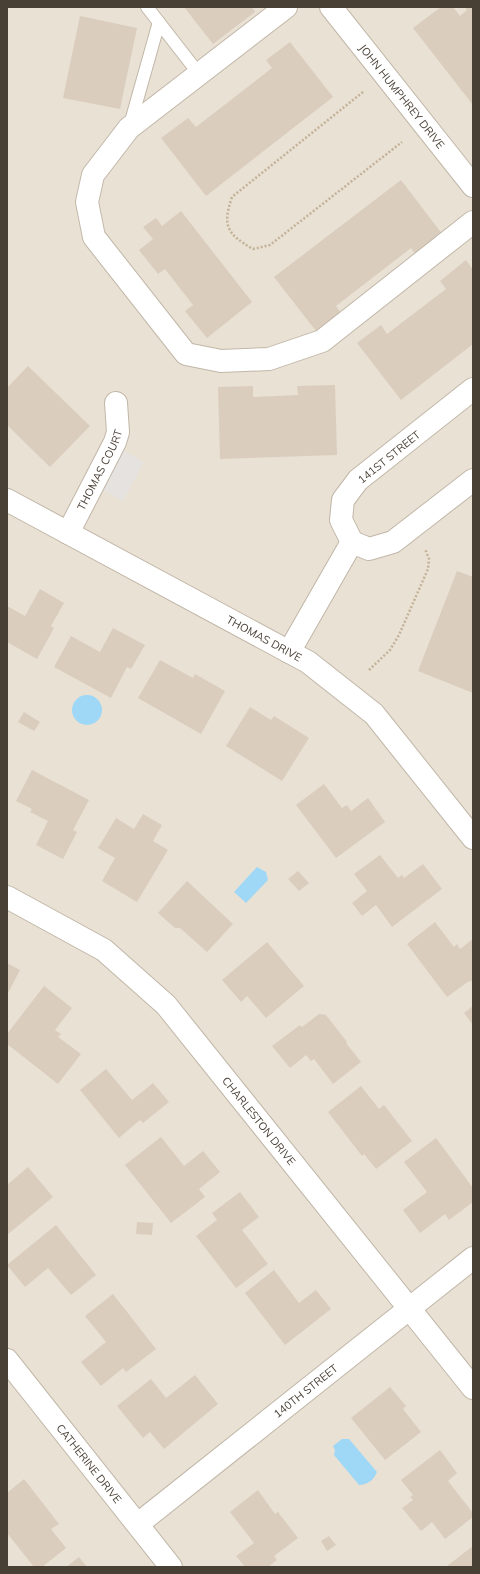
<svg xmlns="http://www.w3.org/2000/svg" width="480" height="1574" font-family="Mulish,sans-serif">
	<rect width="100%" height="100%" fill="#f5efe7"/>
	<path fill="#e9e1d4" d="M7,7H473V1567H7Z"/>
	<path fill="#e5e2df" d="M123,450L144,462L123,501L101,489Z"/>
	<path fill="#9ed8f6" d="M72 710a15 15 0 1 1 30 0a15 15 0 1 1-30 0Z
		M257,867L266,872L268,880L246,903L234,892Z
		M342,1439H349L377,1472C374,1480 367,1485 359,1485L334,1455L335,1450L333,1446Z"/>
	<path fill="#dacdbe" d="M184,7H252L255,12L213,44Z
		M441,7H453L460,16L467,10L465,7H473V105L413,28Z
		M80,16L137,28L120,109L63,98Z
		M290,42L333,97L206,196L161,138L188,118L196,127L272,68L266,60Z
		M401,180L443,235L416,255L411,248L336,306L341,313L316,331L274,277Z
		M181,211L252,302L207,338L185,311L193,305L165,269L158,274L139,250L153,239L143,227L156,218L162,226Z
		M466,260L473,270V344L401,400L357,343L381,325L387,334L446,289L440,281Z
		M28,366L90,426L50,467L7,425V388Z
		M335,385L337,455L220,459L218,387L253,386V397L298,395L297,386Z
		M457,571L473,577V693L418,671Z
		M40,589L64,603L51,626L54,628L37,659L7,642V606L25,616Z
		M113,628L145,645L131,669L127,667L111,698L54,667L71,636L100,652Z
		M160,660L193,678L195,674L225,691L201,734L138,698Z
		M250,707L271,720L274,716L309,738L282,781L226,746Z
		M24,712L40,722L34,731L18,722Z
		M32,770L89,800L73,830L77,832L63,859L36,845L48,821L30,812L32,809L16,801Z
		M324,784L342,808L347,805L351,811L368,798L385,822L336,858L296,805Z
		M143,814L162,825L153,841L168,850L137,902L102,881L115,858L98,848L116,818L134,829Z
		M380,855L398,878L402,875L404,878L423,864L442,889L392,927L376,905L362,916L352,903L367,891L354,874Z
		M298,871L309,883L299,891L288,879Z
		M187,881L233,924L207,952L180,928H175L158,913Z
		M435,922L454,947L457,944L460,949L473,939V980L470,982L469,981L447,997L407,944Z
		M267,942L304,986L266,1018L247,996L241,1002L222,980Z
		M7,963L20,970L7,995Z
		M44,986L72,1008L55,1030L61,1034L58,1037L81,1054L58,1084L7,1044V1034Z
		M473,1006V1025L464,1013Z
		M319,1014L326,1015L347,1042L346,1043L361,1062L333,1084L314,1059L311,1061L306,1055L290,1068L272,1046L300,1025L302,1027Z
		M106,1069L132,1100L153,1083L169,1102L143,1123L140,1120L119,1138L80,1090Z
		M361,1086L379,1109L384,1105L412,1141L376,1169L364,1154L362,1156L328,1112Z
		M161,1137L184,1166L203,1151L220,1172L199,1189L205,1197L171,1223L125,1165Z
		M436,1138L473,1188V1202L449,1220L445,1214L420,1233L403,1210L427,1192L404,1162Z
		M28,1167L53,1197L7,1235V1185Z
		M240,1192L259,1217L242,1230L268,1264L236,1288L196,1236L217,1220L212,1213Z
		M137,1222L153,1223L152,1235L136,1234Z
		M56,1225L96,1275L71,1295L48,1268L25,1287L7,1265Z
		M274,1270L299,1303L316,1290L331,1309L285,1345L245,1293Z
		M113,1294L156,1349L126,1372L123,1368L101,1386L81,1362L106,1342L85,1316Z
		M195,1375L218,1404L164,1449L150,1432L143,1438L117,1406L151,1379L166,1398Z
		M390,1387L406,1406L403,1409L421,1432L385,1460L351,1418Z
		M440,1450L457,1473L448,1481L473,1513V1517L445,1539L432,1522L421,1531L402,1508L413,1500L410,1497L413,1495L401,1480Z
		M24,1479L59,1524L51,1529L66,1548L42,1567H34L7,1533V1493Z
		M258,1490L275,1514L278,1512L298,1538L274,1556L277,1560L268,1567H245L236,1556L254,1543L230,1512Z
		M329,1536L336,1545L327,1551L321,1541Z
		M473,1546V1567H448L447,1566Z
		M79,1557L87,1567H66Z"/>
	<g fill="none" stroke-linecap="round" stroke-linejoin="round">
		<g stroke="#c1b7a8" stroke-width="14">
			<path id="lane" d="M147,7L199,74
				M130,125L159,22"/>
		</g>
		<g stroke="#c1b7a8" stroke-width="24">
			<g id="street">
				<path d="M286,7L129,128L93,175L87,202L94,237L186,354L221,361L269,359L322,341L473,222"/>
				<path id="s1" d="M331,7L473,186"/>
				<path d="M473,389L358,480L343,500L341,520L352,542L369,549L393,542L473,480"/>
				<path id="s2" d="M7,500L308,662L374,714L473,838"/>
				<path id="s3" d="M68,533L115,442L118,432L116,403"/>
				<path d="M289,652L352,542"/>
				<path id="s4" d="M7,897L104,950L166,1005L473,1388"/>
				<path id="s5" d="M7,1360L171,1567"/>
				<path id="s6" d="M138,1524L473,1258"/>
			</g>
		</g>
		<path stroke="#c4b298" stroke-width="2.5" stroke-dasharray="2 2" stroke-linecap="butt" d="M363,92L232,197C222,226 227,234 253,249L270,245L402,142
			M369,670L390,650L399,635L428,569L429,559L425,549"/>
		<use href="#lane" stroke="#fff" stroke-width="12"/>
		<use href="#street" stroke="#fff" stroke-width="22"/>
	</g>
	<g text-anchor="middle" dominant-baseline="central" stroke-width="3" stroke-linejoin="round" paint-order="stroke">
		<g font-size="11" fill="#483f35" stroke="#fff">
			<text stroke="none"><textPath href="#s1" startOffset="114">JOHN HUMPHREY DRIVE</textPath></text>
			<text transform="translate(389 457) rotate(-39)">141ST STREET</text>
			<text stroke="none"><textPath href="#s3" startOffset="71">THOMAS COURT</textPath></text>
			<text stroke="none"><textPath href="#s2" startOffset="292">THOMAS DRIVE</textPath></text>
			<text stroke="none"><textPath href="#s4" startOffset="342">CHARLESTON DRIVE</textPath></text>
			<text stroke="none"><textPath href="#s6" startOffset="214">140TH STREET</textPath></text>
			<text stroke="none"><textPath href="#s5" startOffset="132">CATHERINE DRIVE</textPath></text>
		</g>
	</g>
	<rect width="480" height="1574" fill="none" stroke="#483f35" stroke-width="16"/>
</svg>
